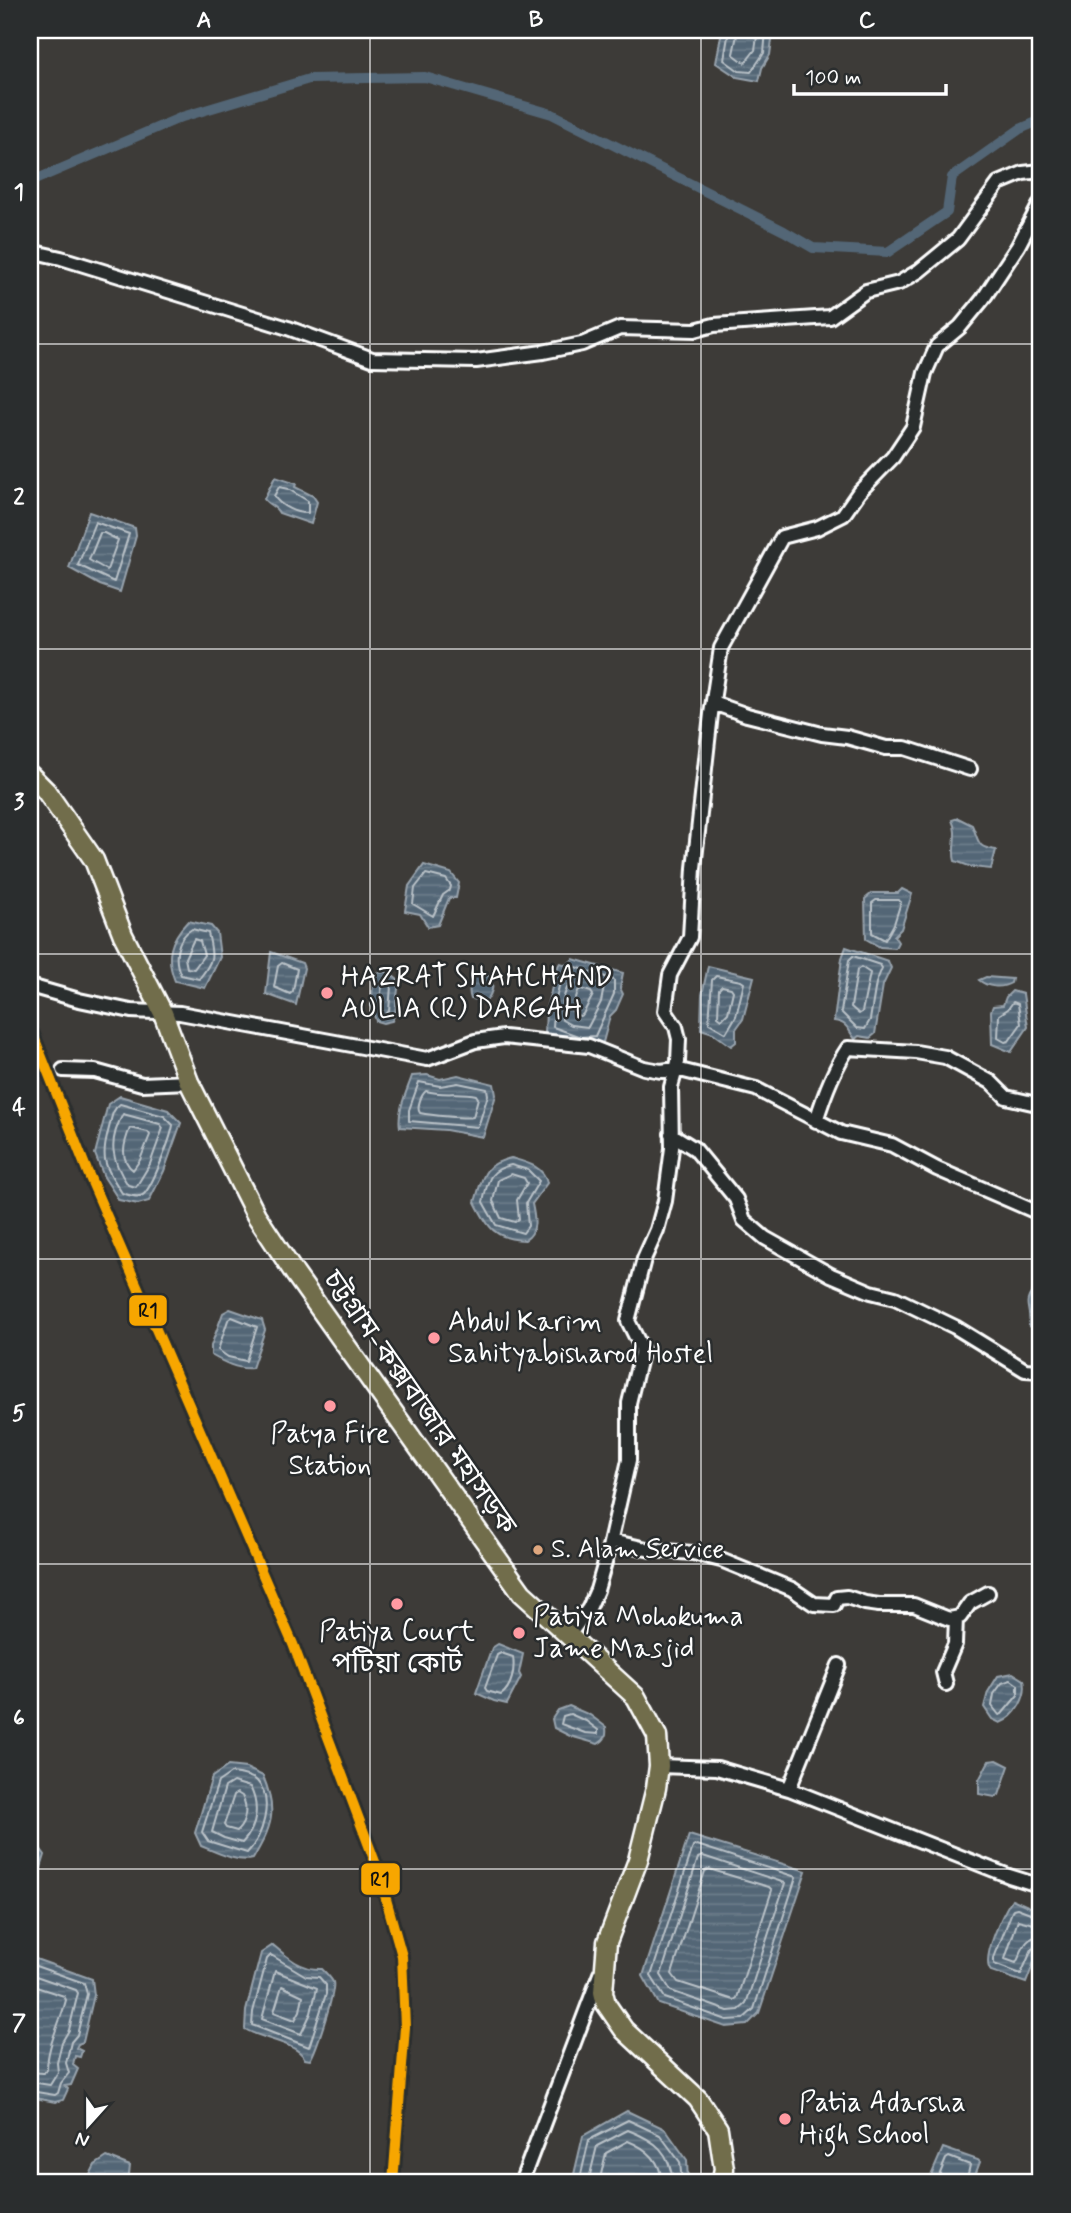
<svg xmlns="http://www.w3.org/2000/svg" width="1071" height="2213" font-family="Mynerve,'Noto Sans Bengali',sans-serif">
	<defs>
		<pattern id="water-rules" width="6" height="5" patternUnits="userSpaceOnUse" patternTransform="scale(1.75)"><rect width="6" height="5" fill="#536676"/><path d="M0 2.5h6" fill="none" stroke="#6d7d8b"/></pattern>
	</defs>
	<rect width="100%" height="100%" fill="#3d3b38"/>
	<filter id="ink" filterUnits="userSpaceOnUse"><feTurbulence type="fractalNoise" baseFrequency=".0143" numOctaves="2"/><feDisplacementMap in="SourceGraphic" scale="14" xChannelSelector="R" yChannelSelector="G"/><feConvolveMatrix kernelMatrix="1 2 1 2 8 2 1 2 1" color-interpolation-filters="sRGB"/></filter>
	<g filter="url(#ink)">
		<path fill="url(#water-rules)" stroke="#98a3ad" stroke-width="2" d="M722,30H767L773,32L770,55L762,68L759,81L737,77L716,63Z
			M275,477L296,484L295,487L313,496L317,502L311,524L279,513C276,506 268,505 264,499Z
			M89,512L135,528L136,536L120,592L100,585L69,568Z
			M958,818L972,825C980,842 975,847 996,850L991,869L972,867L955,861C951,847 959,834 952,820Z
			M424,865L451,873L459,883L456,898H449L438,925L428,927L420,914L405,911L409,886Z
			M902,889L912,894L901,929L894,936L898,942L895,948L880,947L866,939L865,899L872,893H898Z
			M188,921L211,926L217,933L220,957L205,988L175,981C165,957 170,940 188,921Z
			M846,947L888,961L891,968L883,985L875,1034L870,1038L859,1036L855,1039C848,1030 847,1022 834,1021L842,958Z
			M271,952L302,963L304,968L296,1005L266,994Z
			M573,959L623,973L620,988L623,994L616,1010L610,1016L602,1046L548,1037L545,1034L546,1009L558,966L560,963L567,965Z
			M708,966L754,977L743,1019L736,1029V1042L731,1046L713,1033L701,1029L702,995Z
			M388,972L399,981L395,1013L392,1021L383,1023L376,1021L371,1006L374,973Z
			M482,972L491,978C494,987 492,993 487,1000L471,999C467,989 472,981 476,973Z
			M986,977L1012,979L1011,983C1001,989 987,987 979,980Z
			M1012,991L1023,994L1028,1027L1011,1052L992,1044L991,1011L993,1006L1003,1005L1006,997Z
			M427,1075L440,1079L458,1075L494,1084L496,1095L483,1137L446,1130L400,1127C397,1111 407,1091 412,1076Z
			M120,1096L168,1110L181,1123L164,1171L149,1201L138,1204L119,1200L104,1177L95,1154L108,1104Z
			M511,1158C525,1162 544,1166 547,1183L532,1204C535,1218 538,1232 525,1240C495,1239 488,1228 475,1202C483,1176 482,1165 511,1158Z
			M1041,1271V1323L1039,1330L1029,1326C1032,1303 1019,1307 1038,1284L1035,1273Z
			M230,1309L262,1320L265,1330L252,1368C238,1370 223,1362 211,1355V1346L223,1313Z
			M498,1644L523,1654L519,1673L521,1677L507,1704L494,1701L476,1693L492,1648Z
			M1013,1673L1024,1680C1028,1696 1016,1717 1000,1723L992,1719L984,1707L988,1692L998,1676Z
			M569,1706L590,1715L606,1727C607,1736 606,1739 598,1744L570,1736L554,1728L552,1719L558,1710Z
			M997,1760L1009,1766L999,1795L995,1797L979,1794V1780L989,1761Z
			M228,1766L246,1768L263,1776C278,1812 272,1826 253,1859C237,1863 216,1852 201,1846L195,1833L212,1777Z
			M30,1835L45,1855L30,1904Z
			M689,1835L806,1871L759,2013L747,2025L726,2027L659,2004L643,1976Z
			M1012,1899L1041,1912V1944L1026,1983L991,1971C980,1959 1003,1913 1012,1899Z
			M273,1945C288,1958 302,1970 322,1969C325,1972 331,1978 333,1982C336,1991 316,2051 310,2060L305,2059C297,2042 260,2039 245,2029L246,2011L261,1953Z
			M30,1957L92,1979L94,1995L83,2042L78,2044L76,2048L82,2051L80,2057L75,2056L73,2065L78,2069L71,2085L65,2086L68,2089L63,2100L55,2102L30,2097Z
			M627,2111L665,2129L687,2160L688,2183H572L583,2136Z
			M943,2148L978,2160L980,2162L972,2183H928Z
			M107,2157L130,2166L128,2183H86L95,2165Z"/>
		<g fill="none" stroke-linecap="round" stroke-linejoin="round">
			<path stroke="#bac2c8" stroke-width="2" d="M729,30L724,60L739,71L751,72L764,53L766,30
				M738,30L733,54L745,63L755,50L758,30
				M279,487L288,489L308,501V513C296,514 280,506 274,496Z
				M95,522L129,534L114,582L78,565Z
				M100,533H104L118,540L107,570L89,560Z
				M426,874L446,879L451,886L450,890L443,895L433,916L413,904L415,888Z
				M876,900H898L901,902L894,924L885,940L872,933V903Z
				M192,929L208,933C213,956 215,959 199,979L181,975C173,960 176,938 192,929Z
				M194,939L200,941L204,955L194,969L187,968L185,958Z
				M853,956L880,965L882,968L876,983L870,1020L865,1029L857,1028L841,1012L849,960Z
				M282,963L297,969L293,991L290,994L274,987L278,966Z
				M576,967L614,980V994L595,1036L581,1037L553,1027C554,1007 556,991 564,972Z
				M861,967L870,973L862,1012L859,1014L851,1007L857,970Z
				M716,976L741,981L744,983L736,1016L726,1033L709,1023L712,980Z
				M578,977L602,984L604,987L601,1002L588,1027L571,1025L562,1020C561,1005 564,983 578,977Z
				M383,980L391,986L389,1011L384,1016L381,1014L379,1005Z
				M722,986L731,988L733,991L728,1013L722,1019L718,1016L719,989Z
				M581,989L591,992L593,995L583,1014L580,1016L574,1014L572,1011L578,991Z
				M1013,1002L1018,1004L1021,1024L1009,1041L1005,1042L998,1038L999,1015L1008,1009Z
				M419,1082L440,1086L458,1083L487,1089L488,1095L478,1127L409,1121V1110Z
				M426,1091C443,1096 459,1091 476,1095L478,1098L473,1117C466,1119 430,1115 420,1113C416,1108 421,1095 426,1091Z
				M120,1104L164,1116L173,1125C171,1138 153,1185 144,1194C139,1199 128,1195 122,1193C102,1162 101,1159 110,1124C112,1115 113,1109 120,1104Z
				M123,1114L160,1124L163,1128L150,1164L136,1187L128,1185C111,1160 108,1141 123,1114Z
				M130,1128L148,1132L150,1135L140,1160L133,1170C119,1159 124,1143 130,1128Z
				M511,1165L528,1170L539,1181L526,1203L528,1226L523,1233L496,1225L483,1202C488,1181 488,1170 511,1165Z
				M511,1174L524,1178L527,1183L517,1200L519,1219L515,1222L501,1218L493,1201L498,1180Z
				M232,1317L257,1327L246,1361L228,1357L218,1350L228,1320Z
				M501,1653L513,1657C515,1670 512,1687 501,1695L487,1691L485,1688L497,1655Z
				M1011,1680L1018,1685V1695L1002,1714L999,1715L992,1706L994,1694L1002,1683Z
				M570,1714L586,1721L598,1730V1734L585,1733L561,1724L563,1716Z
				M231,1773C239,1774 251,1775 257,1781C275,1800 262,1838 247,1853L208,1841L202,1832L218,1782Z
				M233,1782L250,1787C260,1806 257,1828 242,1843L224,1838L212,1832L225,1787Z
				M237,1793L242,1796C248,1807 246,1823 237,1831L226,1828L224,1825L234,1795Z
				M697,1845L796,1877L754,2009L743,2019L727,2020L665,1998L651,1976L693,1847Z
				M703,1856L785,1883L746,2004L739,2010L728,2011L671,1991L661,1975L698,1858Z
				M709,1869L769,1887L772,1890L737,1998L734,2000L678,1982L672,1974L705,1871Z
				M1041,1917L1017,1908L1013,1909L994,1958V1964L1021,1974L1032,1949L1041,1945
				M1041,1926L1018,1920L1005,1959L1016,1963C1023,1950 1024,1937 1041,1936
				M271,1955L306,1976L319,1977L326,1985V1994L309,2047L252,2025L253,2012L267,1959Z
				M30,1964L84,1983L87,1994L77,2035L71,2042L66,2063L69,2073L61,2083L58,2093L55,2095L30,2091
				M275,1971L317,1988L311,2013L301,2034L262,2019Z
				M30,1974L76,1990L78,1993L69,2030L62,2042L57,2063L58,2072L50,2085L30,2082
				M30,1985L64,1996L66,2000C60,2024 47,2045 47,2070L43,2073L30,2072
				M282,1986L303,1996L300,2011L295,2020L274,2012Z
				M579,2183L589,2140L628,2120L660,2135L680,2162L682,2183
				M588,2183L597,2146L628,2130C656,2141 670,2151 673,2183
				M599,2183L606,2153L628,2141C648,2149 661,2161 662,2183
				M936,2183L946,2159L949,2157L970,2165L966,2183"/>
			<path stroke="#536676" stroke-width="10" d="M30,182L182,117L309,79L425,77L552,114L784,231L813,248L888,252L947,212L952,177L1020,129L1041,120"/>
			<g stroke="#fff" stroke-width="18">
				<path id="minor" d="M30,251L61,258L288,328L372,359L476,361L543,352L582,344L620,328L695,330L714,325L830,317L866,291L899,283L919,271L958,239L999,183L1023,173L1041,171
					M713,703L747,715L822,734L847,737L886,748H905L970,769
					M30,986L79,1000L131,1011L180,1013L427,1059L475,1041L504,1037L589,1046L644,1068L661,1071L676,1069L756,1089L841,1133L892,1145L937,1169L1041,1214
					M63,1070L95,1071L142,1084L189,1082
					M816,1121C824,1095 833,1070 848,1048L916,1052L945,1057L991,1082L1006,1097L1041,1105
					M671,1134L695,1149L736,1199L744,1220L765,1238L831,1275L871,1292L895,1298L955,1327L1025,1370L1041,1371
					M611,1541L651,1550L693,1553L721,1560L792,1589L814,1604L834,1605L837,1598L847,1597L865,1603L879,1605H914L949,1619L960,1617L970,1603L988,1593
					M569,1635L589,1608L597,1590L608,1552L629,1460V1403L642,1349L628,1321L644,1259L657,1230L665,1201L672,1148L671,1087L678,1062L679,1039L676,1027L665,1011L670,975L690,937L694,868L711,714L721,648L782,537L817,528L843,515L859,492L893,457L913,427L925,373L937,346L960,327L983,299L1018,246L1041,202
					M946,1684L943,1672L955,1644L956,1618
					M659,1766L717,1768L789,1789L1009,1876L1041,1886
					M789,1789L839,1665
					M521,2183L600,1974"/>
			</g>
			<g stroke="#fff" stroke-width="23">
				<path id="highway" d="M30,775L46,791L94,860L123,935L163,1013L189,1082L256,1215L295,1274L522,1593L636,1697L657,1736L659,1766L656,1788L638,1860L607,1942L603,1992L606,2004L624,2030L698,2099L718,2129L724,2169L721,2183"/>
			</g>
			<use href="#minor" stroke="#2a2d2e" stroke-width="12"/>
			<use href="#highway" stroke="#716d4b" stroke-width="18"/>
			<g stroke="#2a2d2e" stroke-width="16">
				<path id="rail-1" d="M30,1027L88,1173L293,1644L377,1867L402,1956L405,2027L393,2183"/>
			</g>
			<use href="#rail-1" stroke="#f7a600" stroke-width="10"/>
		</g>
	</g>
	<path fill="none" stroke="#fff" stroke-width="2" stroke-opacity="0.55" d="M370,30V2183M701,30V2183M30,344H1041M30,649H1041M30,954H1041M30,1259H1041M30,1564H1041M30,1869H1041"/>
	<g fill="#ff9aa2" stroke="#2a2d2e" stroke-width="2.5">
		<circle cx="327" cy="993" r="7"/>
		<circle cx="434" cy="1338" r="7"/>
		<circle cx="330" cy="1406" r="7"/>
		<circle cx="397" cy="1604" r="7"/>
		<circle cx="519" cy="1633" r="7"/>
		<circle cx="785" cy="2119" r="7"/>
	</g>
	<circle fill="#dfa77e" stroke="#2a2d2e" stroke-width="2.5" cx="538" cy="1550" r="6"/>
	<g text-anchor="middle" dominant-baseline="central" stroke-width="5" stroke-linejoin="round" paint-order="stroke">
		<g font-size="26" fill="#fff" stroke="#2a2d2e" text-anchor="start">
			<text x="551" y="1550">S. Alam Service</text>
		</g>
		<g font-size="28" fill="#fff" stroke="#2a2d2e" text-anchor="start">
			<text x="341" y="977">HAZRAT SHAHCHAND<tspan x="341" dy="32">AULIA (R) DARGAH</tspan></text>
			<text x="448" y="1322">Abdul Karim<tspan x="448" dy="32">Sahityabisharod Hostel</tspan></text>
			<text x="330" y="1434" text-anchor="middle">Patya Fire<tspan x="330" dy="32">Station</tspan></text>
			<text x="533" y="1617">Patiya Mohokuma<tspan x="533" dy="32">Jame Masjid</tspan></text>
			<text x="397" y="1632" text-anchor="middle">Patiya Court<tspan x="397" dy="32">পটিয়া কোর্ট</tspan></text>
			<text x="799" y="2103">Patia Adarsha<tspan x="799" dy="32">High School</tspan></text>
		</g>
		<g font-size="28" fill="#fff" stroke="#2a2d2e">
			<text transform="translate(419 1403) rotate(55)">চট্টগ্রাম-কক্সবাজার মহাসড়ক</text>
		</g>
	</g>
	<g stroke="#2a2d2e" stroke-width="2.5">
		<rect x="128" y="1294" width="40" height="33" rx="7" fill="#f7a600"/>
		<rect x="360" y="1862" width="41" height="34" rx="7" fill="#f7a600"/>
	</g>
	<g font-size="19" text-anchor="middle" font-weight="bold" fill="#111">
		<text x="148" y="1317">R1</text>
		<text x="380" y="1886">R1</text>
	</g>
	<rect width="1071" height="2213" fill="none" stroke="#2a2d2e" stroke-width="77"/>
	<g transform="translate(88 2125) rotate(201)" stroke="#2a2d2e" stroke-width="5" paint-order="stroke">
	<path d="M0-5L12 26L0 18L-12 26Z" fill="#ffffff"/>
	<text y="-10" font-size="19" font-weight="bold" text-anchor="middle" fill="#ffffff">N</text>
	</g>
	<path d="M794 84v10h152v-10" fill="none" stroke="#ffffff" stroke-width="3.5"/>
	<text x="805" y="84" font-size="21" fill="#ffffff" stroke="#2a2d2e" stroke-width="5" paint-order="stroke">100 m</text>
	<rect x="38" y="38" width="994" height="2136" fill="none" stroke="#fff" stroke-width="2.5"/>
	<g font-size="23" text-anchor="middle" font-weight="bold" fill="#fff">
		<text x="204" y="27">A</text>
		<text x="536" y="27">B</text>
		<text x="867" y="27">C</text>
		<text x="19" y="199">1</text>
		<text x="19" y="504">2</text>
		<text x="19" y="809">3</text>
		<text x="19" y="1114">4</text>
		<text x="19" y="1420">5</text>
		<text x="19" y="1725">6</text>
		<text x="19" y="2030">7</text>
	</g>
</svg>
